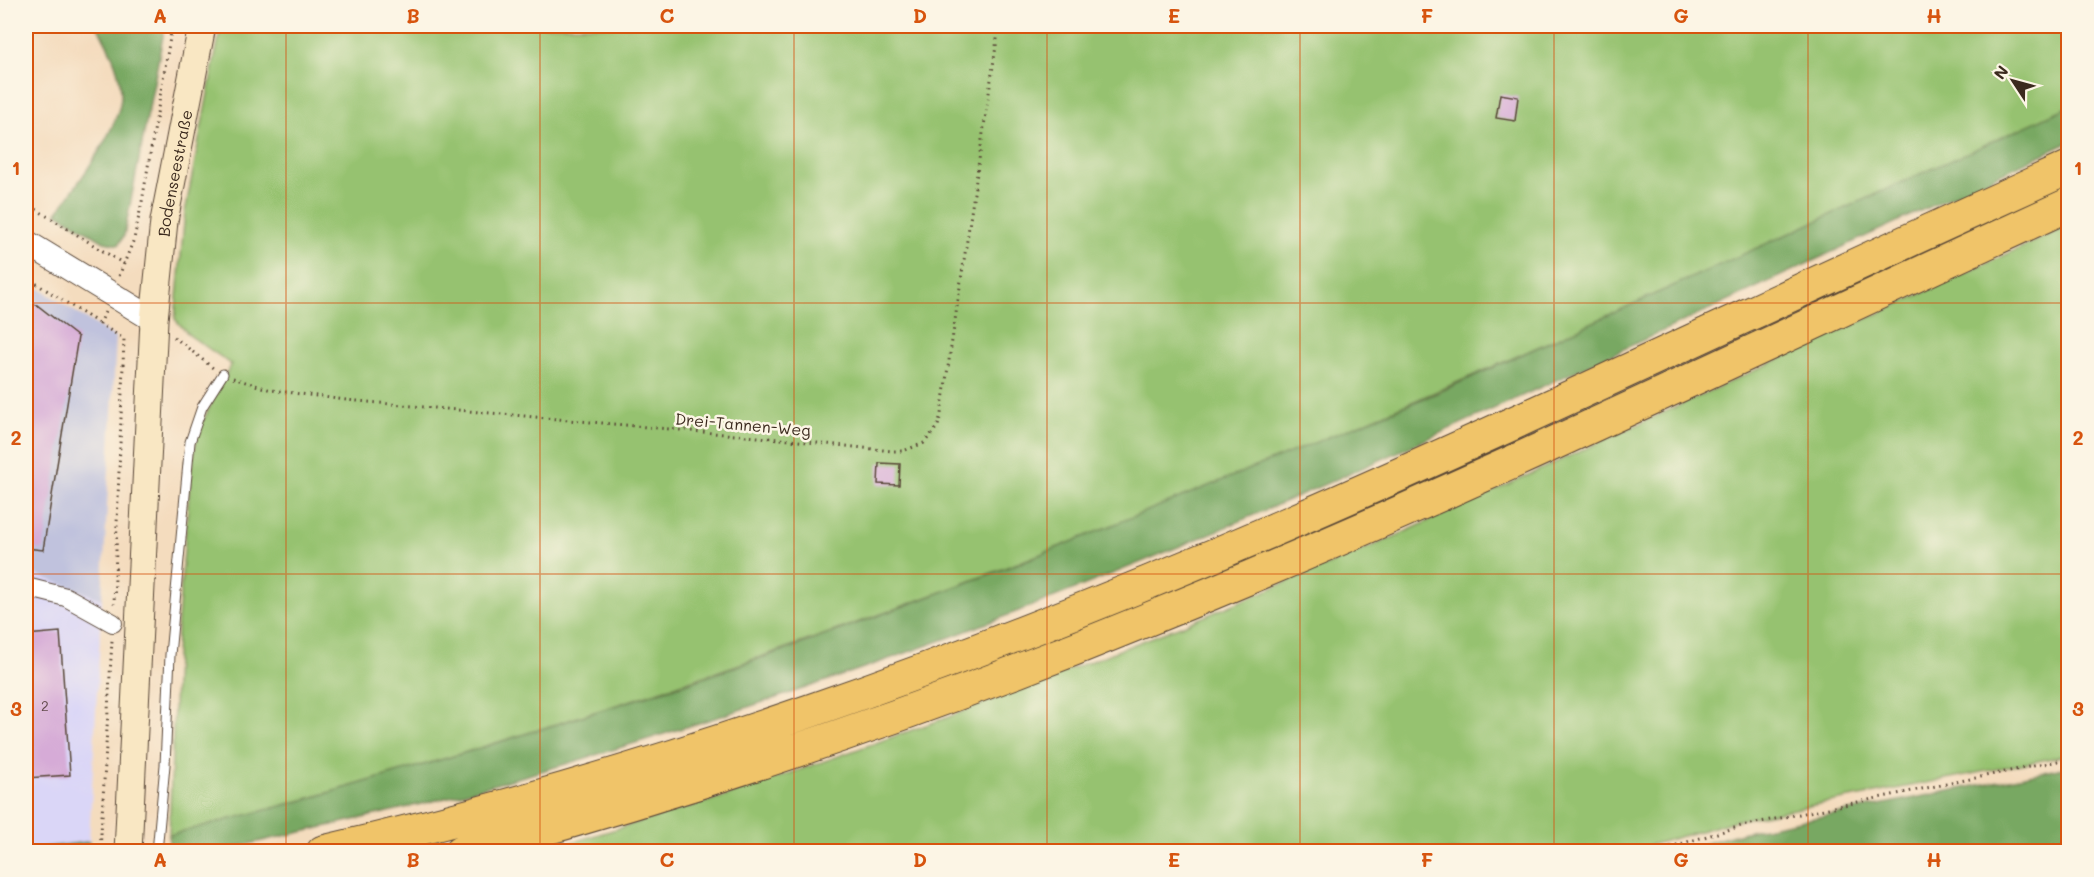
<svg xmlns="http://www.w3.org/2000/svg" width="2094" height="877" font-family="Mali,sans-serif">
	<rect width="100%" height="100%" fill="#fcf5e5"/>
	<filter id="ink" filterUnits="userSpaceOnUse"><feTurbulence type="fractalNoise" baseFrequency=".0167" numOctaves="2"/><feDisplacementMap in="SourceGraphic" scale="12" xChannelSelector="R" yChannelSelector="G"/><feConvolveMatrix kernelMatrix="1 2 1 2 8 2 1 2 1" color-interpolation-filters="sRGB"/></filter>
	<filter id="wash" filterUnits="userSpaceOnUse"><feTurbulence type="fractalNoise" baseFrequency=".008" numOctaves="4" result="noise"/><feDisplacementMap in="SourceGraphic" scale="24" xChannelSelector="R" yChannelSelector="G"/><feGaussianBlur stdDeviation="1.35" result="paint"/><feColorMatrix in="noise" values="0 0 0 0 0 0 0 0 0 0 0 0 0 0 0 0 0 1.4 0 .05"/><feComposite in="paint" operator="in"/></filter>
	<g filter="url(#wash)">
		<rect width="100%" height="100%" fill="#f4dcbe"/>
		<path fill="#dad6f7" d="M26,574H35L102,599L89,842L26,850Z"/>
		<path fill="#c0c2dd" d="M26,280L116,338L102,599L35,574H26Z"/>
		<path fill="#96c270" stroke="#687647" stroke-width="1.5" d="M221,26H2068V107C1578,332 1088,558 572,719C478,749 383,778 288,804C250,815 209,832 169,835L177,631L191,472L198,431L231,364L189,335L175,319L185,212Z
			M2068,226V755L1738,820L1630,851H543L726,796L946,718L1196,620L1394,537Z"/>
		<path fill="#78a862" stroke="#5a6940" stroke-width="1.5" d="M97,26H165L124,236L118,245L104,242L57,213C76,185 121,128 121,95C121,71 109,46 97,26Z
			M2068,107V143C1699,311 1334,494 953,636C789,696 622,750 453,796C380,815 305,831 231,848L217,852L169,851V835L304,800L474,750L694,681L810,641L1017,564L1439,392Z
			M2068,767V851H1678L1745,832Z
			M89,842L87,851H26V850Z"/>
		<g id="blocks">
			<path fill="#d6abd7" d="M1500,94L1518,97L1515,121L1496,118Z
				M26,303L37,305L78,337L43,550L26,548Z
				M879,463L900,464L899,485L878,484Z
				M60,632L70,775L26,778V635Z"/>
		</g>
	</g>
	<g filter="url(#ink)">
		<use href="#blocks" fill-opacity="0" stroke="#574536" stroke-width="1.5"/>
		<g fill="none" stroke-linecap="round" stroke-linejoin="round">
			<g stroke="#574536" stroke-width="11">
				<path id="service" d="M157,852L165,765L170,655L190,442L202,407L223,374"/>
			</g>
			<g stroke="#574536" stroke-width="20">
				<path id="minor" d="M26,587L66,597L113,623"/>
			</g>
			<g stroke="#574536" stroke-width="26">
				<path id="tertiary" d="M26,242L154,320"/>
			</g>
			<g stroke="#574536" stroke-width="29">
				<g id="secondary">
					<path id="s1" d="M128,852L154,320L164,221L202,26"/>
				</g>
			</g>
			<g stroke="#574536" stroke-width="35">
				<path id="motorway" d="M323,852C654,776 975,659 1287,524C1550,410 1807,285 2068,168
					M461,852C695,789 922,712 1146,620C1459,494 1762,345 2068,205"/>
			</g>
			<path stroke="#574536" stroke-width="3" stroke-dasharray="1.5 4.5" stroke-linecap="butt" d="M26,203L124,264
				M119,276L134,239L142,202L172,26
				M26,277L100,324
				M105,312L100,324L124,339L114,604
				M174,337L213,368
				M233,378L271,390L346,400L780,439L892,451H903L924,443L938,426L941,414L999,26
				M100,852L112,640
				M1653,852L1741,826L2068,759"/>
			<use href="#service" stroke="#fff" stroke-width="9"/>
			<use href="#minor" stroke="#fff" stroke-width="18"/>
			<use href="#tertiary" stroke="#fff" stroke-width="24"/>
			<use href="#secondary" stroke="#f9e7c3" stroke-width="27"/>
			<use href="#motorway" stroke="#f0c469" stroke-width="33"/>
		</g>
	</g>
	<path fill="none" stroke="#d7540e" stroke-width="1.5" stroke-opacity="0.55" d="M286,26V852M540,26V852M794,26V852M1047,26V852M1300,26V852M1554,26V852M1808,26V852M26,303H2068M26,574H2068"/>
	<g text-anchor="middle" dominant-baseline="central" stroke-width="5" stroke-linejoin="round" paint-order="stroke">
		<g font-size="14" fill="#624a4c">
			<text x="45" y="705">2</text>
		</g>
		<g font-size="16" fill="#3b2a1e" stroke="#fcf5e5">
			<text stroke="none"><textPath href="#s1" startOffset="681">Bodenseestraße</textPath></text>
			<text transform="translate(743 424) rotate(5)">Drei-Tannen-Weg</text>
		</g>
	</g>
	<rect width="2094" height="877" fill="none" stroke="#fcf5e5" stroke-width="66"/>
	<g transform="translate(2013 81) rotate(306)" stroke="#fcf5e5" stroke-width="4.5" paint-order="stroke">
	<path d="M0-4.5L10 22L0 15L-10 22Z" fill="#3b2a1e"/>
	<text y="-9" font-size="16" font-weight="bold" text-anchor="middle" fill="#3b2a1e">N</text>
	</g>
	<rect x="33" y="33" width="2028" height="811" fill="none" stroke="#d7540e" stroke-width="2"/>
	<g font-size="20" text-anchor="middle" font-weight="bold" fill="#d7540e">
		<text x="160" y="23">A</text>
		<text x="413" y="23">B</text>
		<text x="667" y="23">C</text>
		<text x="920" y="23">D</text>
		<text x="1174" y="23">E</text>
		<text x="1427" y="23">F</text>
		<text x="1681" y="23">G</text>
		<text x="1934" y="23">H</text>
		<text x="16" y="175">1</text>
		<text x="2078" y="175">1</text>
		<text x="16" y="445">2</text>
		<text x="2078" y="445">2</text>
		<text x="16" y="716">3</text>
		<text x="2078" y="716">3</text>
		<text x="160" y="867">A</text>
		<text x="413" y="867">B</text>
		<text x="667" y="867">C</text>
		<text x="920" y="867">D</text>
		<text x="1174" y="867">E</text>
		<text x="1427" y="867">F</text>
		<text x="1681" y="867">G</text>
		<text x="1934" y="867">H</text>
	</g>
</svg>
